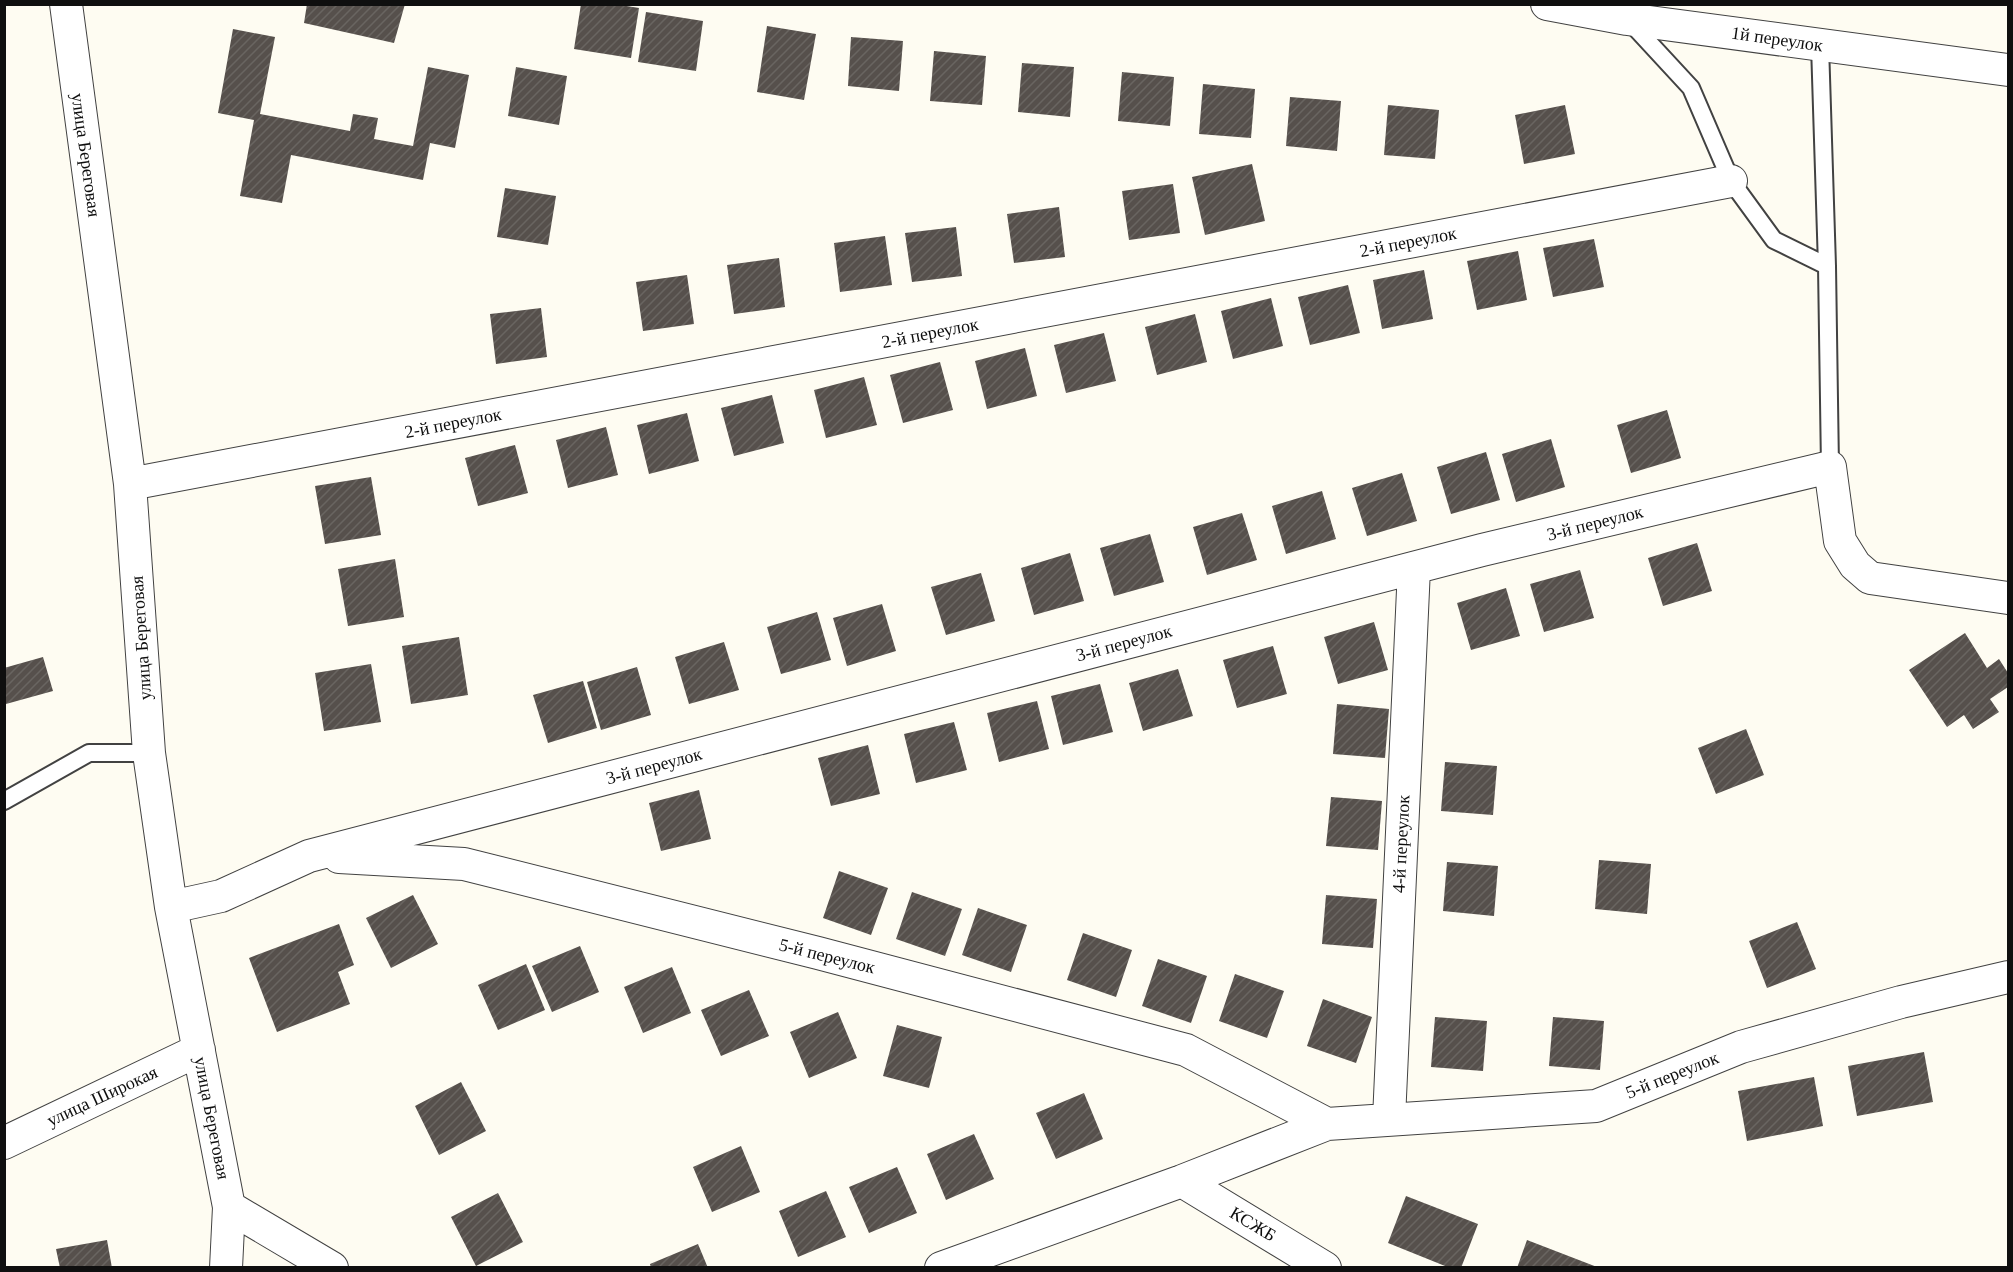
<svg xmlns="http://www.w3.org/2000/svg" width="2013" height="1272" font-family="Georgia,serif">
	<defs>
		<pattern id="building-hatch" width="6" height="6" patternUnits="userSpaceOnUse" patternTransform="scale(1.5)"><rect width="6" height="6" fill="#56504c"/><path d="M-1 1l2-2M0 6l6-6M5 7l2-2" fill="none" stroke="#696561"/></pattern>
	</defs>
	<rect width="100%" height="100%" fill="#fefcf2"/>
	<path fill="url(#building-hatch)" d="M307,4H405L394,43L304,23Z
		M581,4H614L639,8L631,58L574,49Z
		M646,12L703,21L696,71L638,62Z
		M767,26L816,34L804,100L757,92Z
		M233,29L275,37L260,114L350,131L353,114L378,118L374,139L413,146L428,67L469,75L455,148L430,143L423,180L291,155L282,203L240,196L254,120L218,113Z
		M851,37L903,41L899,91L848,86Z
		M934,51L986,56L982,105L930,101Z
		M1022,63L1074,67L1070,117L1018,112Z
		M516,67L567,76L559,125L508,116Z
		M1122,72L1174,77L1170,126L1118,121Z
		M1203,84L1255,89L1251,138L1199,134Z
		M1290,97L1341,101L1337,151L1286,146Z
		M1388,105L1439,110L1435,159L1384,155Z
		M1565,105L1575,154L1524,164L1515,115Z
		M1252,164L1265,221L1205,235L1192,177Z
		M1173,184L1180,233L1129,240L1122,191Z
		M505,188L556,196L548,245L497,237Z
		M1059,207L1065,257L1014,263L1007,214Z
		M956,227L962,276L912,282L905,233Z
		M885,236L892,285L840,292L834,243Z
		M1594,239L1604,287L1553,297L1543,248Z
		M1518,251L1527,300L1477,310L1467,261Z
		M779,258L785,307L734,314L727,265Z
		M1424,270L1433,319L1382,329L1373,280Z
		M687,275L694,324L643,331L636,282Z
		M1348,285L1360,333L1310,345L1298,297Z
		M1271,298L1283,346L1233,359L1221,311Z
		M541,308L547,357L496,364L490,314Z
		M1195,314L1207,362L1157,375L1145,327Z
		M1104,333L1116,381L1066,393L1054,345Z
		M1025,348L1037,396L987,409L975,361Z
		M940,362L953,410L903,423L890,375Z
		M864,377L877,425L826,438L814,390Z
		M772,395L784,443L734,456L721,408Z
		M1667,410L1681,458L1631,473L1617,425Z
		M687,413L699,461L649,474L637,425Z
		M606,427L618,475L568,488L556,440Z
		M1551,439L1565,487L1516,502L1502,454Z
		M515,445L528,493L478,506L465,458Z
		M1486,452L1500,500L1451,514L1437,467Z
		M1402,473L1417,521L1367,536L1352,488Z
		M371,477L381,535L325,544L315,486Z
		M1322,491L1336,539L1286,554L1272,506Z
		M1242,513L1257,560L1207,575L1193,527Z
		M1150,534L1164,582L1114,596L1100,548Z
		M1697,543L1712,591L1663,606L1648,558Z
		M1070,553L1084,601L1034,615L1021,568Z
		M395,559L404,617L348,626L338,569Z
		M1580,570L1594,618L1544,632L1530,584Z
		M981,573L995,621L946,635L931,587Z
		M1506,588L1520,636L1471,650L1457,603Z
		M882,604L896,651L847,666L833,618Z
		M817,612L831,660L781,674L767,627Z
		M1374,622L1388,670L1338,684L1324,637Z
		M1965,633L1987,668L1999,659L2008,673V687L1990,699L1999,712L1973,729L1964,715L1947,727L1909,670Z
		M459,637L468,695L411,704L402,646Z
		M724,642L739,690L689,704L675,657Z
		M1273,646L1287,694L1237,708L1223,660Z
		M43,657L53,691L6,704L4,668Z
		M371,664L381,722L324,731L315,673Z
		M637,667L651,715L601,730L587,682Z
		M1178,669L1193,716L1143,731L1129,683Z
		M583,681L597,728L548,743L533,695Z
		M1100,684L1113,732L1063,745L1051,696Z
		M1037,701L1049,749L999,762L987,713Z
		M1337,704L1389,709L1385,758L1333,754Z
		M954,722L967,770L916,783L904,734Z
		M1746,729L1764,775L1716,794L1698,748Z
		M868,745L880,794L831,806L818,758Z
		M1445,762L1497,766L1493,815L1441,811Z
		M699,790L711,839L661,851L649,803Z
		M1331,797L1382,801L1378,850L1326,846Z
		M1599,860L1651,864L1647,914L1595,909Z
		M1447,862L1498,866L1494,916L1443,911Z
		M839,871L888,888L871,935L823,918Z
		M912,892L962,909L945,956L896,939Z
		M413,895L438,944L391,968L366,918Z
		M1326,895L1377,899L1373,948L1322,944Z
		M978,908L1027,925L1011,972L962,955Z
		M1797,922L1816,969L1767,988L1749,941Z
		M339,924L354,965L338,972L350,1004L277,1032L249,958Z
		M1083,933L1132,950L1116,997L1067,980Z
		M580,946L599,992L552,1012L532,966Z
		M1158,959L1207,976L1191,1023L1142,1006Z
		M526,964L545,1010L498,1030L478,985Z
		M672,967L691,1013L643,1033L624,987Z
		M1235,974L1284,991L1267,1038L1219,1021Z
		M749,990L769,1036L721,1056L701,1010Z
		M1323,999L1372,1017L1356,1063L1307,1046Z
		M838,1012L857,1058L809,1078L790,1032Z
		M1435,1017L1487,1021L1483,1071L1431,1067Z
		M1553,1017L1604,1021L1600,1070L1549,1066Z
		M897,1025L942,1037L929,1088L883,1076Z
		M1924,1052L1933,1102L1857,1116L1848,1066Z
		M1814,1077L1823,1126L1747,1141L1738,1091Z
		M461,1082L486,1131L439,1155L415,1106Z
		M1084,1093L1103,1139L1056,1159L1036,1113Z
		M974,1134L994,1179L946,1200L927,1154Z
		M741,1146L760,1192L712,1212L693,1167Z
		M897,1167L917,1213L869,1233L849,1187Z
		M826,1191L846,1237L798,1257L779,1211Z
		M498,1193L523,1242L476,1266L451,1217Z
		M1406,1196L1478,1224L1461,1268H1450L1388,1243Z
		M107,1240L112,1268H60L56,1249Z
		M1527,1240L1597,1267V1268H1517Z
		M698,1244L708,1268H651L650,1264Z"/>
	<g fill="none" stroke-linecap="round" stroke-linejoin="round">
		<g stroke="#424242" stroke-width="20">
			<path id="lane" d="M1630,22L1691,88L1731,181L1774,240L1827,266
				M1820,45L1827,266L1830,467
				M4,801L89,753H149"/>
		</g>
		<g stroke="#424242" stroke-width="34">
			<path id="street" d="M66,4L130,484L149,753L171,907L229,1207L226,1268
				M1547,4L1627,19L2008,70
				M130,484L1731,181
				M339,857L464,864L818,953L1186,1050L1327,1124
				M171,907L221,896L309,856L1482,550L1830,467L1840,541L1855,565L1870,578L2008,598
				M1389,1119L1414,568
				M4,1143L199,1050
				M1182,1181L1325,1268
				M229,1207L332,1268
				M941,1268L1182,1181L1327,1124L1596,1106L1741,1047L1901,1002L2008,977"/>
		</g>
		<use href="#lane" stroke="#fff" stroke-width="16"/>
		<use href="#street" stroke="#fff" stroke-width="32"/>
	</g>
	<g text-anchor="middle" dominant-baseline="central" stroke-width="6" stroke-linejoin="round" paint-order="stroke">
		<g font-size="18" fill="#0f0f0f" stroke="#fff">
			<text transform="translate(1777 39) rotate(8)">1й переулок</text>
			<text transform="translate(86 155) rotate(82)">улица Береговая</text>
			<text transform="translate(1408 242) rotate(-11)">2-й переулок</text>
			<text transform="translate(930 333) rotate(-11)">2-й переулок</text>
			<text transform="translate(453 423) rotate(-11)">2-й переулок</text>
			<text transform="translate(1595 523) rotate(-14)">3-й переулок</text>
			<text transform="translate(141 638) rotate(-94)">улица Береговая</text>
			<text transform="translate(1124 643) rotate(-15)">3-й переулок</text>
			<text transform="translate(654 766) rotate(-15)">3-й переулок</text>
			<text transform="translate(1401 844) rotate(-87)">4-й переулок</text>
			<text transform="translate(827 956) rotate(14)">5-й переулок</text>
			<text transform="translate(1672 1075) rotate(-22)">5-й переулок</text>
			<text transform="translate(102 1096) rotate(-25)">улица Широкая</text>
			<text transform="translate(212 1118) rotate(79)">улица Береговая</text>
			<text transform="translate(1253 1224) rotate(31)">КСЖБ</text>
		</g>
	</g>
	<rect width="2013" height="1272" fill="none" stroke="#0f0f0f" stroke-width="12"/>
</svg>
